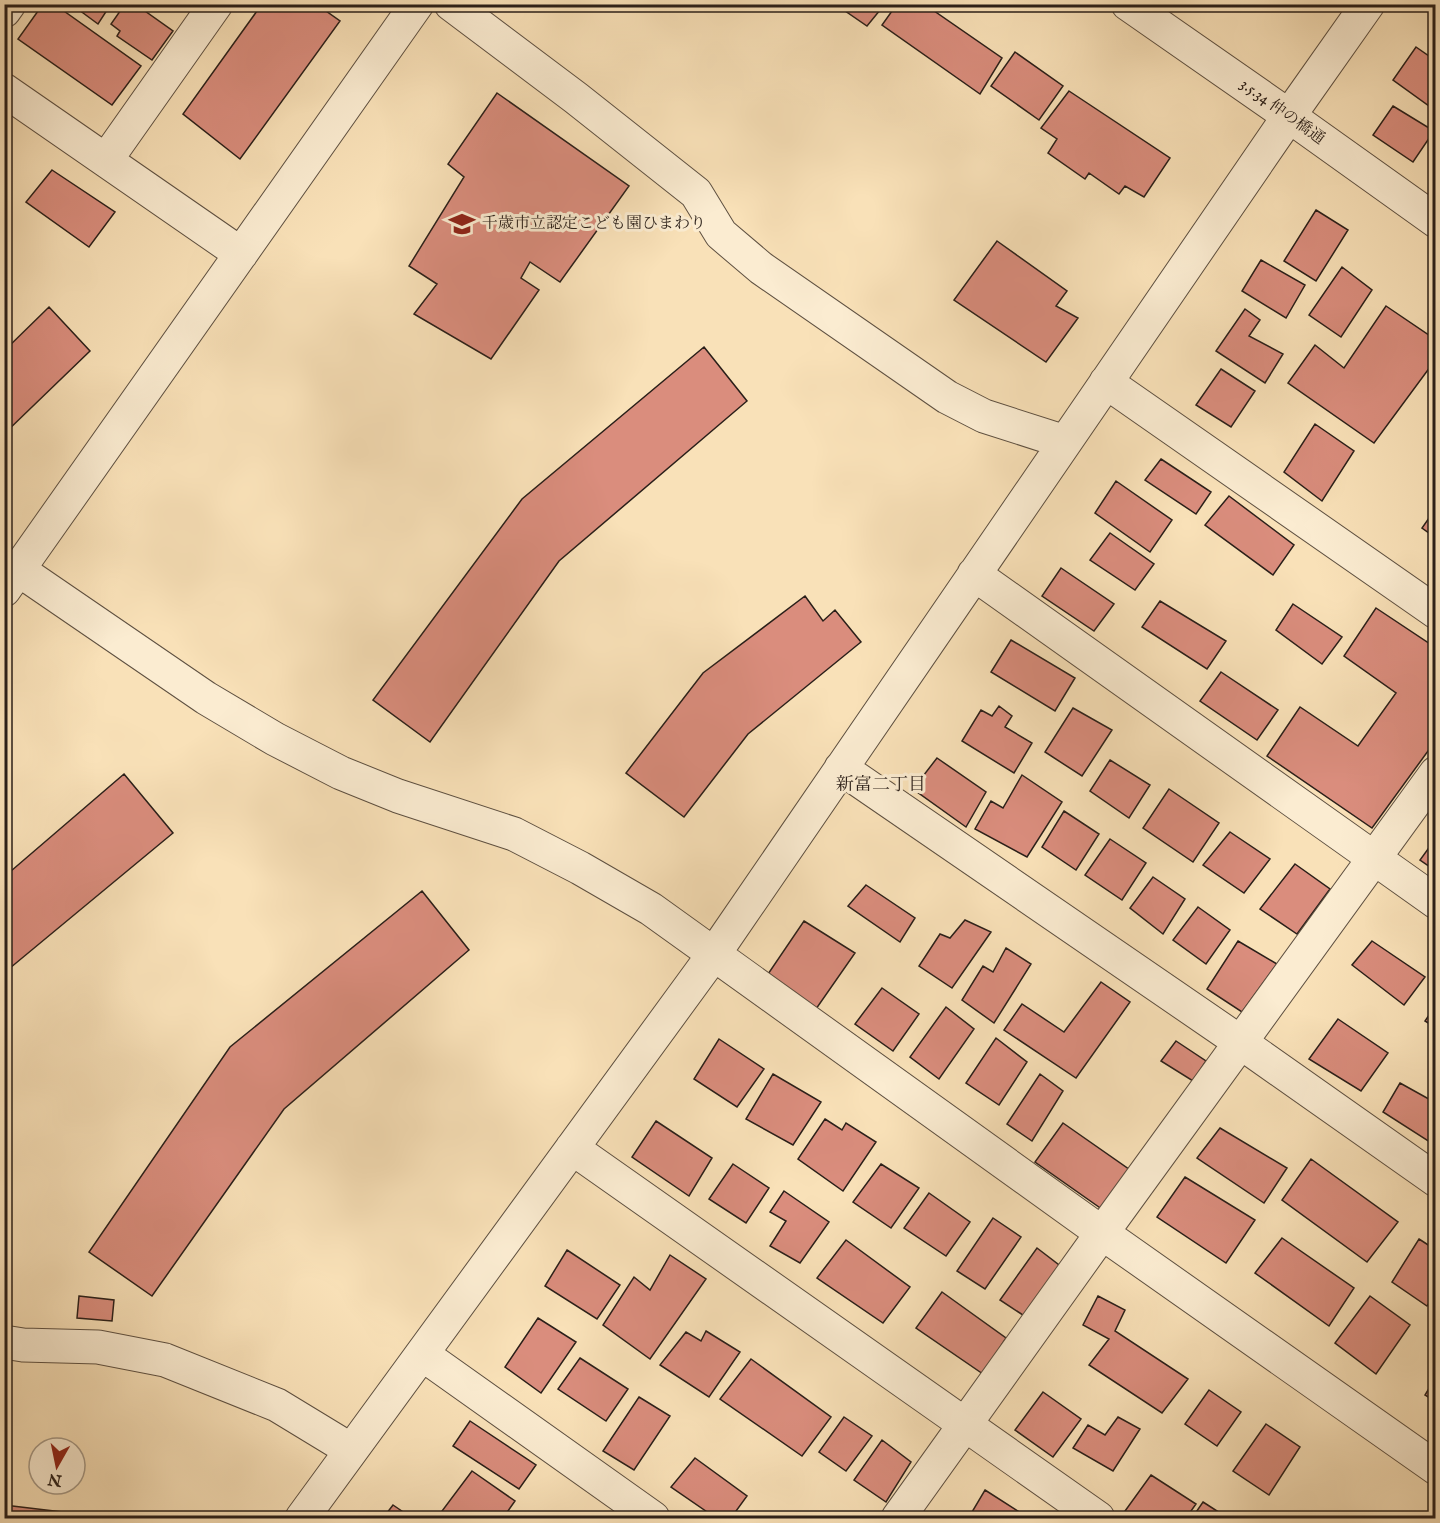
<svg xmlns="http://www.w3.org/2000/svg" width="1440" height="1523" font-family="'IM FELL English','Noto Serif JP',serif">
	<rect width="100%" height="100%" fill="#f9e1b8"/>
	<filter id="stains"><feTurbulence type="fractalNoise" baseFrequency=".00333" numOctaves="4"/><feColorMatrix values="0 0 0 0 .2 0 0 0 0 .09 0 0 0 0 .02 0 0 0 .5 -.17"/></filter>
	<radialGradient id="worn" r=".72"><stop offset=".6" stop-color="#630" stop-opacity="0"/><stop offset="1" stop-color="#630" stop-opacity=".3"/></radialGradient>
	<path fill="#da8d7d" stroke="#2a1f19" stroke-width="1.5" d="M43,4H54L141,66L112,105L18,39Z
		M71,4H111L98,24Z
		M125,4H135L173,31L152,60L117,36L120,31L111,24Z
		M262,4H316L340,21L240,159L183,114Z
		M835,4H885L867,26Z
		M897,4H924L1002,58L980,94L882,25Z
		M1416,47L1436,61V111L1393,80Z
		M1015,52L1063,86L1039,120L991,86Z
		M1069,91L1170,158L1144,197L1125,186L1119,194L1089,173L1085,179L1048,153L1057,139L1041,128Z
		M497,93L629,186L560,282L530,262L521,278L539,290L491,359L414,314L437,284L409,266L464,177L448,164Z
		M1393,106L1434,131L1413,162L1373,135Z
		M52,170L115,212L89,247L26,202Z
		M1316,210L1348,230L1316,281L1284,261Z
		M997,241L1067,291L1056,306L1078,318L1046,362L954,300Z
		M1261,260L1305,285L1286,318L1242,291Z
		M1342,267L1372,290L1341,337L1309,315Z
		M1386,306L1436,340V359L1374,443L1288,383L1315,345L1344,368Z
		M49,307L90,351L4,434V351Z
		M1245,309L1260,320L1249,336L1283,354L1265,383L1216,351Z
		M704,347L747,401L559,561L430,742L373,700L522,499Z
		M1221,369L1255,391L1231,427L1196,405Z
		M1315,424L1354,451L1322,501L1284,472Z
		M1161,459L1211,492L1196,514L1145,480Z
		M1116,481L1172,520L1150,552L1095,513Z
		M1229,496L1294,545L1273,575L1205,525Z
		M1436,508V538L1422,528Z
		M1110,533L1154,564L1135,590L1090,560Z
		M1061,568L1114,604L1094,631L1042,596Z
		M805,596L823,621L835,610L861,642L748,734L684,817L626,773L703,673Z
		M1160,601L1226,641L1207,669L1142,627Z
		M1293,604L1342,637L1322,664L1276,630Z
		M1376,608L1436,648V740L1372,828L1267,756L1300,707L1358,746L1396,693L1344,656Z
		M1011,640L1075,678L1055,711L991,672Z
		M1221,672L1278,710L1257,740L1200,701Z
		M999,706L1012,716L1005,727L1032,743L1014,773L962,741L981,710L992,716Z
		M1073,708L1112,730L1082,776L1045,752Z
		M937,758L986,792L966,827L913,789Z
		M1110,760L1150,785L1129,818L1090,791Z
		M124,774L173,833L4,973V877Z
		M1022,775L1062,802L1027,857L975,829L991,801L1003,808Z
		M1169,789L1219,823L1193,862L1143,828Z
		M1064,811L1099,834L1076,870L1042,847Z
		M1230,832L1270,859L1244,893L1203,865Z
		M1436,838V871L1420,860Z
		M1110,839L1146,863L1122,900L1085,875Z
		M1295,864L1330,889L1297,934L1260,909Z
		M1153,877L1185,899L1163,934L1130,908Z
		M866,885L915,918L900,942L848,906Z
		M422,891L469,950L284,1109L152,1296L89,1252L230,1047Z
		M1198,907L1230,930L1206,964L1173,940Z
		M965,920L991,932L952,988L919,966L940,934L950,938Z
		M804,921L855,953L816,1009L766,977Z
		M1238,941L1277,964L1242,1012L1207,989Z
		M1372,941L1425,977L1404,1005L1352,965Z
		M1006,948L1031,964L994,1023L962,1000L983,966L993,972Z
		M1101,982L1130,1002L1076,1078L1004,1030L1022,1004L1064,1032Z
		M882,988L919,1014L893,1051L855,1024Z
		M1436,1005V1028L1425,1021Z
		M946,1007L974,1029L939,1079L910,1057Z
		M1338,1019L1388,1053L1361,1091L1309,1059Z
		M996,1038L1027,1062L999,1105L966,1083Z
		M719,1039L764,1069L737,1107L694,1079Z
		M1176,1041L1206,1061L1193,1081L1161,1061Z
		M773,1074L821,1102L793,1145L746,1119Z
		M1040,1074L1063,1091L1032,1141L1007,1124Z
		M1400,1083L1436,1103V1146L1383,1112Z
		M825,1119L842,1130L846,1123L876,1142L843,1191L798,1159Z
		M656,1121L712,1158L689,1196L632,1157Z
		M1063,1123L1133,1172L1106,1212L1035,1162Z
		M1220,1128L1287,1168L1264,1203L1197,1158Z
		M1311,1159L1398,1222L1367,1262L1282,1200Z
		M733,1164L769,1188L746,1223L709,1199Z
		M881,1164L919,1188L891,1228L853,1202Z
		M1185,1177L1255,1220L1226,1263L1157,1217Z
		M784,1191L829,1222L800,1263L770,1246L786,1221L770,1212Z
		M929,1193L970,1222L946,1256L904,1228Z
		M993,1218L1021,1237L985,1289L957,1271Z
		M1282,1238L1354,1288L1329,1326L1255,1273Z
		M1419,1239L1436,1250V1293L1427,1306L1392,1282Z
		M846,1240L910,1287L883,1323L817,1278Z
		M1037,1248L1063,1268L1029,1319L1000,1300Z
		M567,1250L620,1285L597,1319L545,1286Z
		M670,1255L706,1279L650,1359L603,1325L634,1277L650,1290Z
		M942,1292L1006,1338L983,1374L916,1328Z
		M79,1296L114,1300L112,1321L77,1318Z
		M1098,1296L1125,1310L1115,1331L1188,1379L1162,1413L1089,1365L1109,1339L1083,1325Z
		M1370,1296L1410,1325L1376,1374L1335,1343Z
		M538,1318L576,1342L541,1393L505,1367Z
		M706,1331L740,1352L709,1397L660,1365L686,1332L701,1341Z
		M580,1358L628,1389L606,1421L558,1389Z
		M751,1359L831,1417L802,1456L720,1399Z
		M1436,1377V1402L1425,1395Z
		M1209,1390L1241,1412L1217,1446L1185,1424Z
		M1043,1392L1081,1419L1053,1457L1015,1430Z
		M639,1397L670,1416L634,1470L603,1451Z
		M844,1417L872,1436L846,1471L819,1452Z
		M1118,1417L1140,1429L1113,1471L1073,1448L1088,1425L1105,1435Z
		M470,1421L536,1465L519,1489L453,1446Z
		M1266,1424L1300,1447L1269,1495L1233,1471Z
		M882,1440L911,1462L886,1502L854,1480Z
		M695,1458L747,1496L731,1518H716L671,1487Z
		M472,1471L515,1501L503,1518H453L442,1511Z
		M1151,1475L1196,1504L1186,1518H1137L1125,1511Z
		M985,1490L1021,1513L1017,1518L969,1517Z
		M1203,1502L1228,1518H1192Z
		M4,1505L113,1518H4Z
		M393,1505L412,1518H383Z"/>
	<g fill="none" stroke-linecap="round" stroke-linejoin="round">
		<g stroke="#5e5041" stroke-width="35">
			<path id="minor" d="M451,4L576,98L696,193L721,234L761,268L947,397L984,416L1065,442
				M1128,4L1289,116L1436,221
				M4,11L9,4
				M4,90L241,254
				M106,160L216,4
				M1106,382L1436,612
				M19,570L206,698L275,739L341,773L398,796L514,834L580,868L651,909L1102,1233L1436,1468
				M974,574L1436,902
				M4,590L417,4
				M841,768L1240,1042L1436,1180
				M572,1148L1098,1518
				M4,1342L23,1345L98,1347L165,1360L277,1405L351,1450
				M422,1354L653,1518
				M302,1518L714,954L1289,116L1368,4
				M898,1518L1102,1233L1436,773"/>
		</g>
		<use href="#minor" stroke="#fbecd1" stroke-width="33"/>
	</g>
	<defs>
		<g id="school-bare" transform="scale(2.07)"><path d="M0-5L7-2L0 1L-7-2ZM-4 1L0 2.5L4 1V4Q0 6-4 4Z" fill="#8f2418" stroke="#fbecd1" stroke-width="2.5" paint-order="stroke"/></g>
	</defs>
	<g fill-rule="evenodd">
		<use href="#school-bare" x="462" y="224"/>
	</g>
	<g text-anchor="middle" dominant-baseline="central" stroke-width="6" stroke-linejoin="round" paint-order="stroke">
		<g font-size="16" fill="#2a1f19" stroke="#fbecd1">
			<text transform="translate(1282 112) rotate(36)">3.5.34 仲の橋通</text>
		</g>
		<g font-size="16" fill="#2a1f19" stroke="#fbecd1" text-anchor="start">
			<text x="482" y="224">千歳市立認定こども園ひまわり</text>
		</g>
		<g font-size="18" fill="#2a1f19" stroke="#fbecd1">
			<text x="881" y="785">新富二丁目</text>
		</g>
	</g>
	<rect width="1440" height="1523" fill="none" stroke="#f9e1b8" stroke-width="24"/>
	<rect x="6" y="6" width="1428" height="1511" fill="none" stroke="#2a1f19" stroke-width="3"/>
	<rect x="12" y="12" width="1416" height="1499" fill="none" stroke="#2a1f19" stroke-width="1.5"/>
	<g transform="translate(57 1466) rotate(189)"><circle r="28" fill="#fbecd1" stroke="#a79a87" stroke-width="1.5"/>
	<path d="M0-4.5L10 22L0 15L-10 22Z" fill="#8f2418"/>
	<text y="-9" font-size="16" font-weight="bold" text-anchor="middle" fill="#2a1f19">N</text>
	</g>
	<rect width="100%" height="100%" filter="url(#stains)"/>
	<rect width="100%" height="100%" fill="url(#worn)"/>
</svg>
